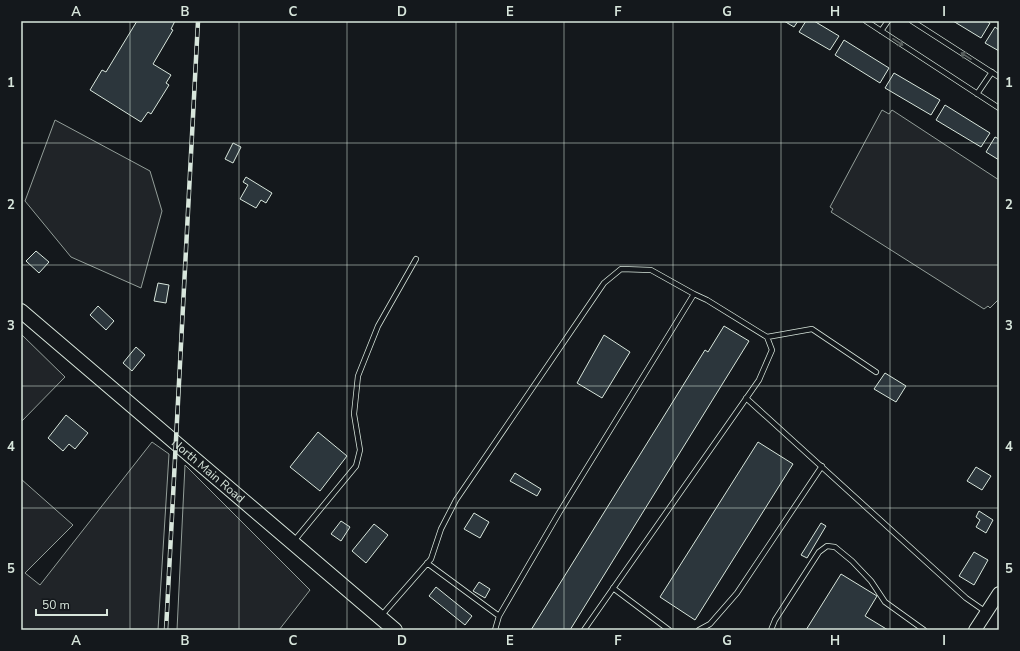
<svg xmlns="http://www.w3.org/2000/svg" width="1020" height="651" font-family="'Nunito Sans',sans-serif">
	<rect width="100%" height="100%" fill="#14181c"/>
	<path fill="#202428" stroke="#939e99" d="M882,110L889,114L892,110L999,180V299L990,308L988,306L984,309L831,212L833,209L830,207Z
		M55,120L150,171L162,211L141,288L71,257L25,201Z
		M21,334L65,377L21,422Z
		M152,442L169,454L158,630H21V479L73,525L25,573L40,585Z
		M185,465L310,590L279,630H177Z"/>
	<path fill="#2c363c" stroke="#d8e6dc" d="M137,21H175L171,29L173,30L153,64L171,75L166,83L169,85L151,114L148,112L141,122L90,90L102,70L106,72Z
		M784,21H798L794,27Z
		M806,21H814L839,36L830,50L799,32Z
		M953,21H986L990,23L981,38Z
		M995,27L999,30V51L985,43Z
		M844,40L889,68L880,83L835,55Z
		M894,73L940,100L931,115L885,88Z
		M945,105L990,133L981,147L936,120Z
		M995,137L999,139V160L986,152Z
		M233,143L241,147L233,163L225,159Z
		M246,177L272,193L266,203L261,200L256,208L240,199L248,185L243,182Z
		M36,251L49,262L39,273L26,261Z
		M158,283L169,285L166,303L154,301Z
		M98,306L114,321L106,330L90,315Z
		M724,326L749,341L570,630H531L705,350L708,352Z
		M604,335L630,352L602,398L577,383Z
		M136,347L145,355L132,371L123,363Z
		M885,373L906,386L896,402L874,389Z
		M66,415L88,433L75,449L69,444L63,451L48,438Z
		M318,432L347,456L320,491L290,467Z
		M758,442L793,464L695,620L660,597Z
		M976,467L991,476L982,490L967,481Z
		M515,473L541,489L537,496L510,481Z
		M979,511L993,520L986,533L976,527L980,520L976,517Z
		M474,513L489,522L480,538L464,529Z
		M341,521L350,527L341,541L331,534Z
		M821,523L826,526L807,558L801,555Z
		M374,524L388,535L366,563L352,551Z
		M974,552L988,560L974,585L959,576Z
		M841,574L877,596L865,616L888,630H806Z
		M479,582L490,589L485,598L473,591Z
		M436,587L472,616L465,625L429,596Z"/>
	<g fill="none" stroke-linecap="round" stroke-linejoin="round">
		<g stroke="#d8e6dc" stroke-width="6">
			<path id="lane" d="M866,21L999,108
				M912,21L999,77
				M881,31L888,21
				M977,94L992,72
				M767,337L812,329L876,372
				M746,398L966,598L986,612
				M294,541L356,466L360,450L354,414L358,376L378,326L416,259
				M427,563L499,616
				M613,588L669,630
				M381,616L431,559L441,529L456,500L604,283L621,269L651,270L694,294
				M495,630L499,616L559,513L694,294L707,300L767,337L772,350L759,380L584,630
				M699,630L710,624L737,593L822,466
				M771,630L775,620L819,552L827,546L835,547L852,561L871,581L885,602L924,630"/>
		</g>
		<g stroke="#d8e6dc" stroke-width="14">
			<path id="secondary" d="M975,630L999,593"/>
		</g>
		<g stroke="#d8e6dc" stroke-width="16">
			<g id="primary">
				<path id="s1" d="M21,311L395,630"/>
			</g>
		</g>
		<use href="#lane" stroke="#14181c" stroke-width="4.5"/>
		<use href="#secondary" stroke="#14181c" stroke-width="12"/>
		<use href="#primary" stroke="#14181c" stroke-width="14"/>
		<g stroke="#d8e6dc" stroke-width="4.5">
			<path id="rail" d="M166,630L198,21"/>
		</g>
		<use href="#rail" stroke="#14181c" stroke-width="3" stroke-dasharray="9" stroke-linecap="butt"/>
	</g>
	<defs><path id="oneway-shaft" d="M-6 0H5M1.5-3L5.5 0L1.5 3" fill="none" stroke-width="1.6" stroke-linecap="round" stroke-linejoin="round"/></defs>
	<g stroke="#59605f">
		<use href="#oneway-shaft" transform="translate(898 42) rotate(33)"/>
		<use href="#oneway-shaft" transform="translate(966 56) rotate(-147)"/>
	</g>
	<path fill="none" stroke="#d8e6dc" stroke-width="1" stroke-opacity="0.55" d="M130,21V630M239,21V630M347,21V630M456,21V630M564,21V630M673,21V630M781,21V630M890,21V630M21,143H999M21,265H999M21,386H999M21,508H999"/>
	<g text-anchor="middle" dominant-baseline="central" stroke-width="3" stroke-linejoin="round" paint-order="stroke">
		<g font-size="12" fill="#d8e6dc" stroke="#14181c">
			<text stroke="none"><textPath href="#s1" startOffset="246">North Main Road</textPath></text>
		</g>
	</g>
	<rect width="1020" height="651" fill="none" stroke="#14181c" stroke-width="44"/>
	<path d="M36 609v6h71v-6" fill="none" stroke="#d8e6dc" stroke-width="2"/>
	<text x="42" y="609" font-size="12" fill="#d8e6dc" stroke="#14181c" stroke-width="3" paint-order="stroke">50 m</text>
	<rect x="22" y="22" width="976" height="607" fill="none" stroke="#d8e6dc" stroke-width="1.5"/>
	<g font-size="13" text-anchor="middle" font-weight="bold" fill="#d8e6dc">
		<text x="76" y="16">A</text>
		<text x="185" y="16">B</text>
		<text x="293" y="16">C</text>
		<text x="402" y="16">D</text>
		<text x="510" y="16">E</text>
		<text x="618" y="16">F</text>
		<text x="727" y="16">G</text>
		<text x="835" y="16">H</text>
		<text x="944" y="16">I</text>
		<text x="11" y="87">1</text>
		<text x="1009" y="87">1</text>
		<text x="11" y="209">2</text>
		<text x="1009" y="209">2</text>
		<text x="11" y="330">3</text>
		<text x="1009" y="330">3</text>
		<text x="11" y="451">4</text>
		<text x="1009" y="451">4</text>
		<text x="11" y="573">5</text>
		<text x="1009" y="573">5</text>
		<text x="76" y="645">A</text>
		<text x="185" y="645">B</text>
		<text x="293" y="645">C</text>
		<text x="402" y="645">D</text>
		<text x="510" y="645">E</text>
		<text x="618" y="645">F</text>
		<text x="727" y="645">G</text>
		<text x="835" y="645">H</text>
		<text x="944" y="645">I</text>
	</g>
</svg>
